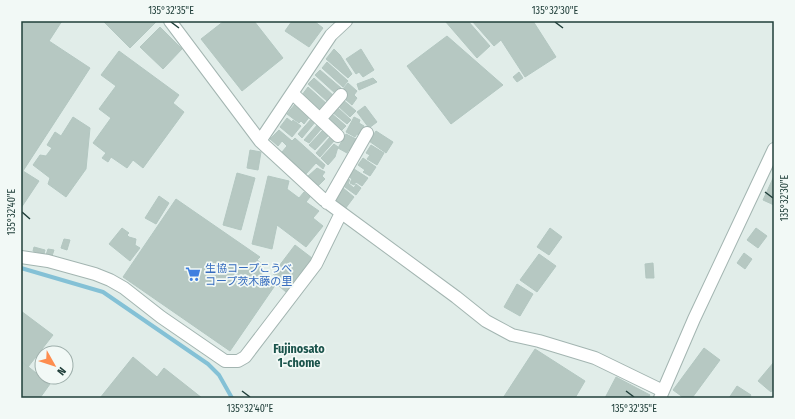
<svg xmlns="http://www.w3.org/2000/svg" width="795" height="419" font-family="'Fira Sans Condensed','Noto Sans JP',sans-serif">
	<rect width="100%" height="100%" fill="#e1ede9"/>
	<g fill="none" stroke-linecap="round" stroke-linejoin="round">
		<path stroke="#84c1d6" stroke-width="4" d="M21,268L103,292L208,364L219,375L232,398"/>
	</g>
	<path fill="#b6c8c2" stroke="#b3c7c1" d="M21,21H62L49,41L90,68L23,171L39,181L21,208Z
		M103,21H157L130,48Z
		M224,21H254L283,58L242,91L201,39Z
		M292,21H314L323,28L309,47L285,31Z
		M445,21H468L490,46L477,58Z
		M472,21H533L556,57L525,77L501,40L494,46Z
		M160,27L182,49L163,69L140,47Z
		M447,36L503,85L451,124L407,66Z
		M334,49L340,55L352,74L348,78L326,59Z
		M361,49L374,70L363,77L359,72L356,74L346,59Z
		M119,51L179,95L173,103L184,112L143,168L133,160L127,168L111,157L108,162L102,158L106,153L93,143L111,118L99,109L116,86L101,75Z
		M327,62L348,81L343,87L322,68Z
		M320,70L341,88L336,94L315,75Z
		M519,72L523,78L517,82L513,77Z
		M314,78L334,96L328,102L308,84Z
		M373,78L377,82L359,90L357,84Z
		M348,83L357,91L354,95L357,98L352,105L345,99L347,97L341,91Z
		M308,87L327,104L320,111L302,95Z
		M342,99L356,111L350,117L337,105Z
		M295,104L310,116L304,124L301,121L299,123L287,114Z
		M365,106L377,122L369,128L357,112Z
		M337,107L351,120L347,124L332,112Z
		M331,113L346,126L342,130L327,117Z
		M73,117L90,128L86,169L66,197L48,184L50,178L33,165L40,155L46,156L52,148L47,145L55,132L61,136Z
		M354,117L360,120L359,123L364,126L359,135L357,134L355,137L346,132Z
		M287,118L292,122L293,120L301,126L292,137L280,127Z
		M312,118L316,121L302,138L298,134Z
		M318,124L322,128L309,143L304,140Z
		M279,130L292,141L295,138L325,165L323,169L316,163L306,174L282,152L287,146L282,141L278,146L270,139Z
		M322,131L328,136L315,150L309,145Z
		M376,131L393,142L386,153L369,141Z
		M346,134L356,139L355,142L357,143L352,152L348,150L347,153L338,148Z
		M330,137L334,141L320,157L316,153Z
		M334,144L338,147L335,157L328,165L321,158Z
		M371,145L384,153L377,165L367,159L370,155L366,153Z
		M250,150L261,152L258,170L247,168Z
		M363,158L376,167L370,176L363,172L365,170L358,165Z
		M317,168L325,172L322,176L325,179L318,186L307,177Z
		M354,169L368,178L362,186L356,182L354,185L350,183L352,179L349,177Z
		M237,173L255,178L241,230L223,225Z
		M268,176L289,181L287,189L299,198L304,192L310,197L306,202L319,211L313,218L323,226L306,247L277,225L272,249L252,244Z
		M774,176V205L763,200Z
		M347,178L350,180L348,183L354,188L356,184L361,188L356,195L342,185Z
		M343,188L354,197L345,209L334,200Z
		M159,196L169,203L156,224L145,218Z
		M176,199L260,257L257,260L264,265L259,272L276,284L230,351L123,277Z
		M122,228L129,233L127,235L129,237L136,239L135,245L140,248L130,261L109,244Z
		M550,228L562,237L549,255L537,247Z
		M756,228L767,236L758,248L747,240Z
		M64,239L70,240L67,250L61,248Z
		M295,245L312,258L286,292L279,286L283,282L273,274Z
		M34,247L45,250L44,254L33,251Z
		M48,249L54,250L52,256L46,255Z
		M744,253L752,259L745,269L737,263Z
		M539,254L556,266L537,292L520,280Z
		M653,263L654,278H646L645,264Z
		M517,284L533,294L520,316L504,307Z
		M21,311L53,335L28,367L21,361Z
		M704,348L720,360L692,398H684L673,390Z
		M535,349L585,381L575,398H503Z
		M133,357L157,377L164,368L202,398H145L143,396L142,398H100Z
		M21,361L50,384L40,398H21Z
		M774,362V388L771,392L758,381Z
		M616,377L650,395L648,398H605Z
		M737,386L751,395L749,398H729Z"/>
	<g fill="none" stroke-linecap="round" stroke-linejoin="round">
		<g stroke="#a3b5b1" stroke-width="14">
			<path id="minor" d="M170,21L260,141L324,200L456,297L486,321L512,335L539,341L595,358L663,391
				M292,93L338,136
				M320,119L341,95
				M260,141L331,35L346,21
				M327,203L367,133
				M21,257L48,261L95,274L110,280L124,288L161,317L225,361H238L245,357L316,264L341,213
				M660,398L694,319L774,149"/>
		</g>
		<use href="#minor" stroke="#fff" stroke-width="12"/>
	</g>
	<path fill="none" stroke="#203f3a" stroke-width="1.5" d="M171,22L179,28M555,22L563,28M765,192L773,198M22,212L30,219M242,391L250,397M626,391L634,397"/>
	<defs>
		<g id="supermarket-bare" transform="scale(1.2)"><path d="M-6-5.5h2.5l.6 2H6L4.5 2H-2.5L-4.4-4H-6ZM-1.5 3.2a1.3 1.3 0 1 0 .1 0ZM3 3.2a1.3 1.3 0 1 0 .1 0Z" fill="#3f7fe0" stroke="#f2f9f6" stroke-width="2.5" paint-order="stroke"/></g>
	</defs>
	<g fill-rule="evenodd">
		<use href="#supermarket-bare" x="193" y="274"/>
	</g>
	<g text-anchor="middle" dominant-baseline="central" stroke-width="3.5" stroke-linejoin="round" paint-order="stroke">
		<g font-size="11" fill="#366cbe" stroke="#f2f9f6" text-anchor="start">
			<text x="205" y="268">生協コープこうべ<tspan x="205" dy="13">コープ茨木藤の里</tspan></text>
		</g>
		<g font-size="12" font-weight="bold" fill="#1a534b" stroke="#f2f9f6">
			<text x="299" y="349">Fujinosato<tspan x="299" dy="14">1-chome</tspan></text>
		</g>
	</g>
	<rect width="795" height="419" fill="none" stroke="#f2f9f6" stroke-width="44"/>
	<g transform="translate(54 365) rotate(129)"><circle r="19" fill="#f2f9f6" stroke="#9eafab"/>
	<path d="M0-3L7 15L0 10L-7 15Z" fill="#fd8d4f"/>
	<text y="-6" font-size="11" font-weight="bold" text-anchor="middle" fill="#203f3a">N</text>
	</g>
	<rect x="22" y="22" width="751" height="375" fill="none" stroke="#203f3a" stroke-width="1.5"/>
	<g font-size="10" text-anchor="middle" fill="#203f3a">
		<text x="171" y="14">135°32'35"E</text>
		<text x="555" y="14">135°32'30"E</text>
		<text transform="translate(784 198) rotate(-90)" y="4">135°32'30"E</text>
		<text transform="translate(11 212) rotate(-90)" y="4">135°32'40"E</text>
		<text x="250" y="412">135°32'40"E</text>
		<text x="634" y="412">135°32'35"E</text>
	</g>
</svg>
